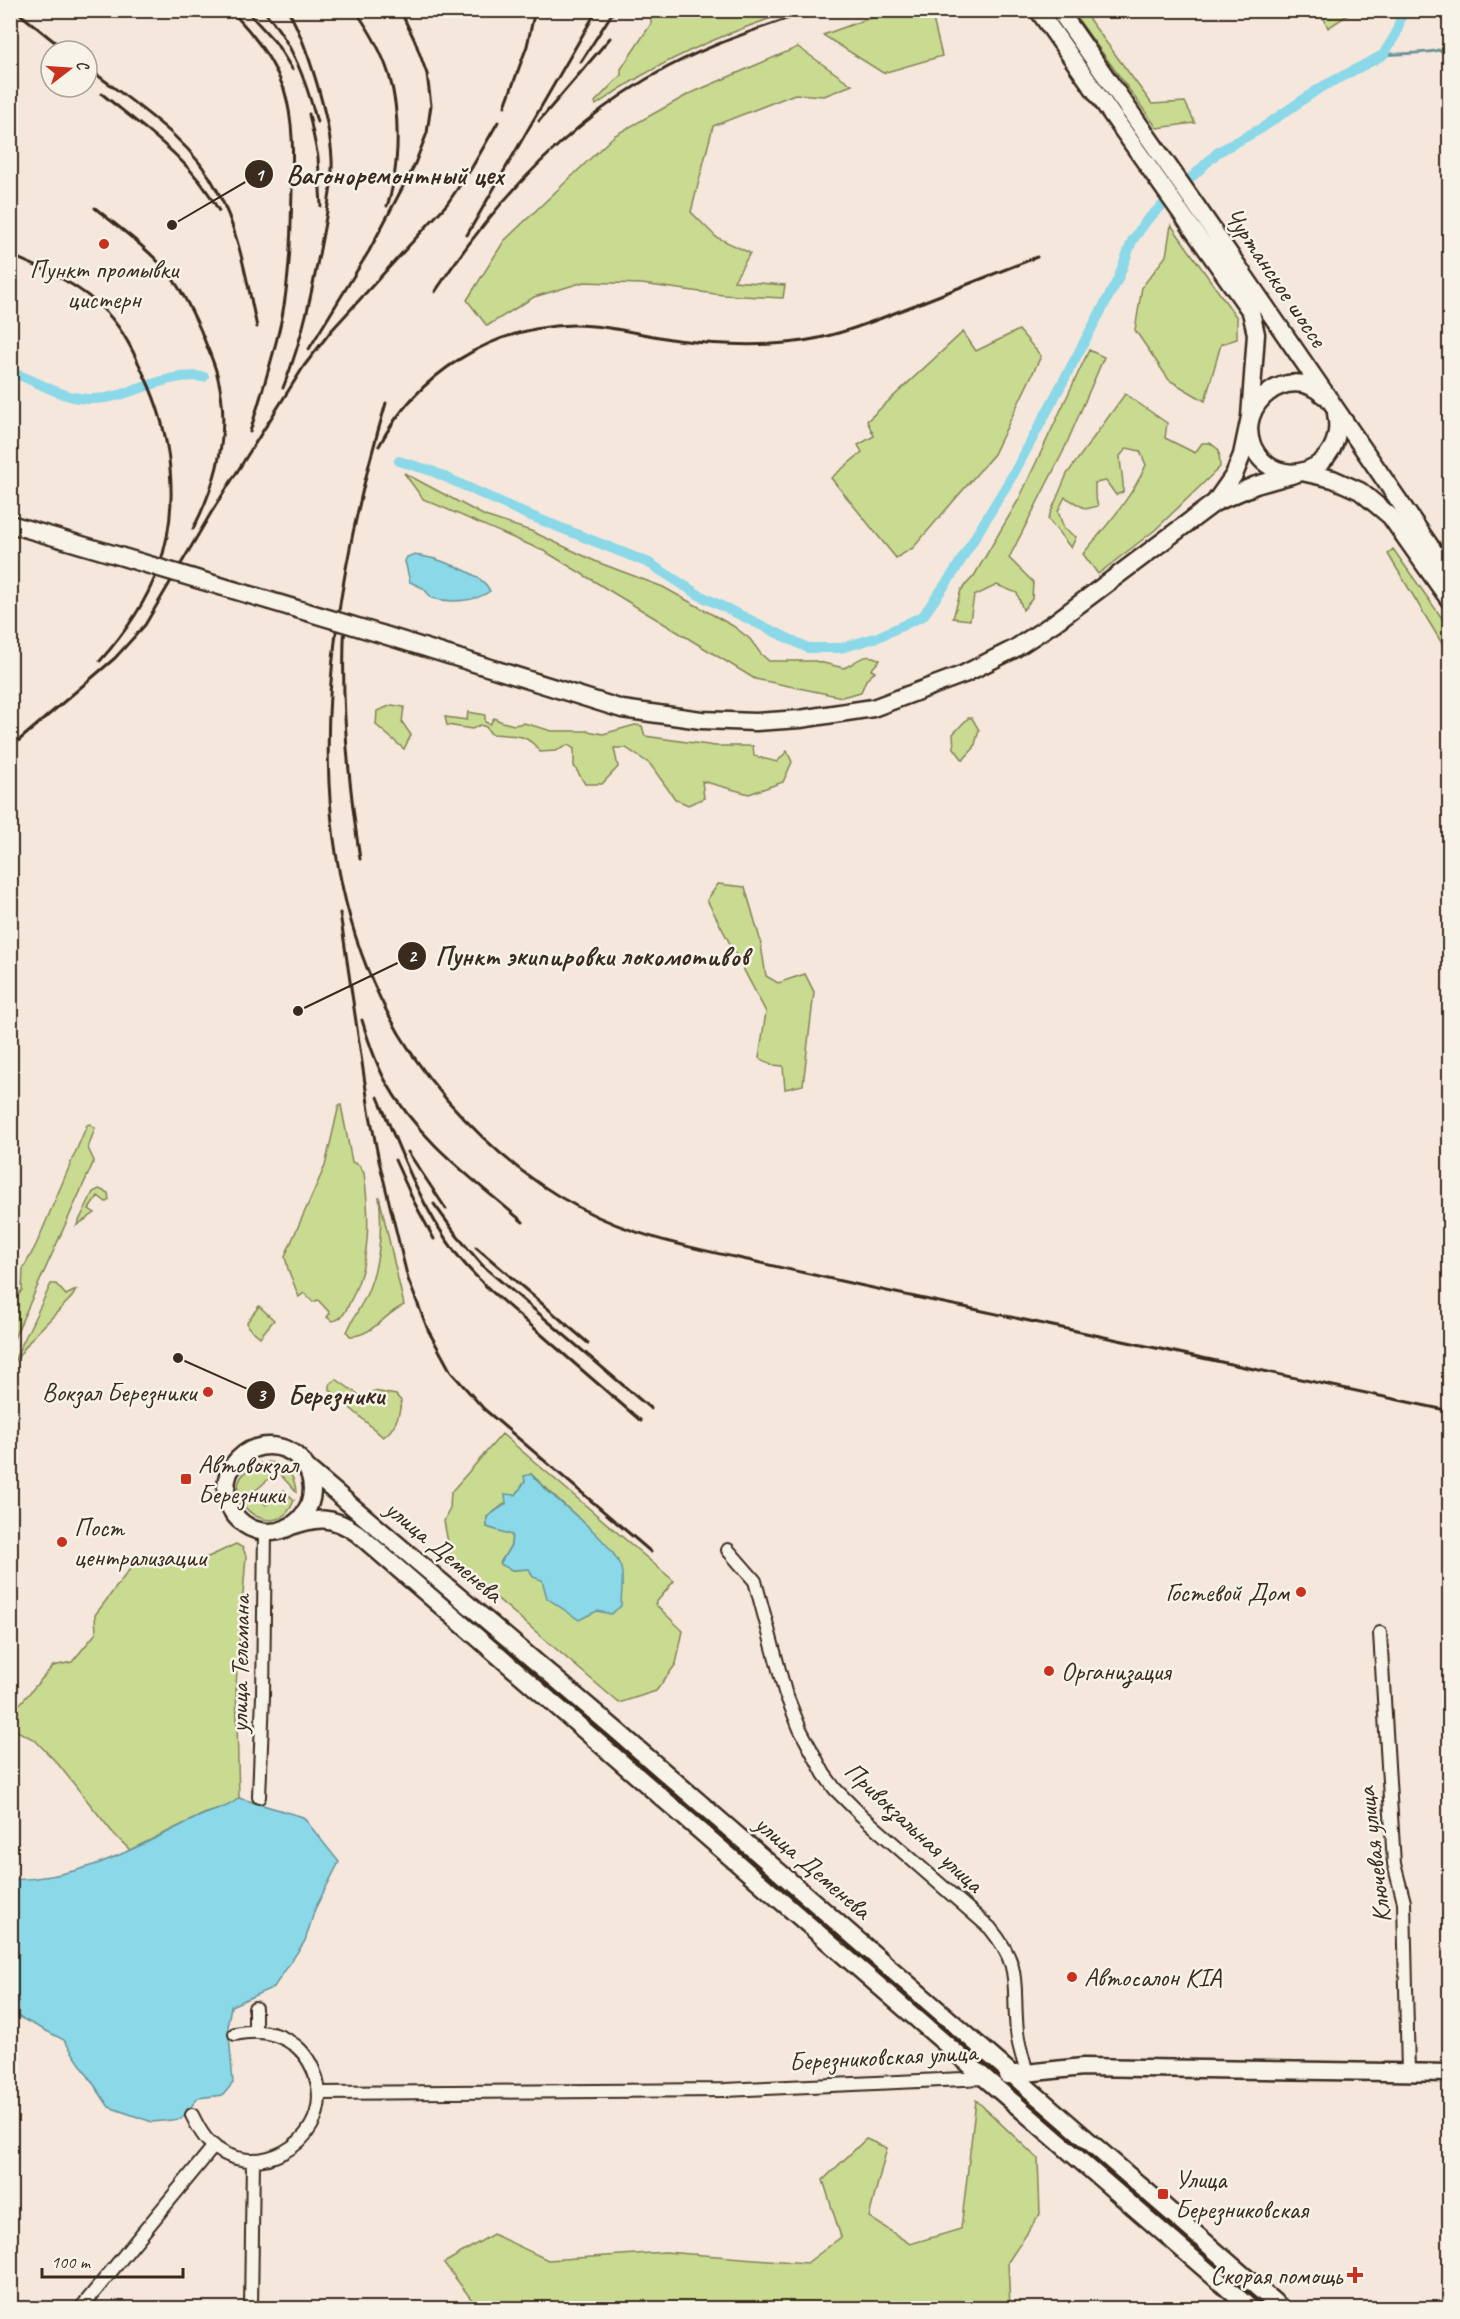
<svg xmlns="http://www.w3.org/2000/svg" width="1460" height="2319" font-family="Caveat,sans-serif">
	<rect width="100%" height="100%" fill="#f5e7db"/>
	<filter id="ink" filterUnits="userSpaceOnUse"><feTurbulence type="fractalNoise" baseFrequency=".0167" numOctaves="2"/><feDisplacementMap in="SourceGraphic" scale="12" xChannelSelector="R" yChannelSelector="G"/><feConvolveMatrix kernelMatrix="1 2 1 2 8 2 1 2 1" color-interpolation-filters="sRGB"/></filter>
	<g filter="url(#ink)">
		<path fill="#c8db90" stroke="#828257" stroke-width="1.5" fill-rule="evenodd" d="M651,11V10L792,11C722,34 656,62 596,105L595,102L621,75V69L651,24Z
			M931,11L942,56L883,73L823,35L867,19Z
			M1072,11H1083L1152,104L1185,102L1195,123L1157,128Z
			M1321,11H1354L1328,28Z
			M798,47L852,85L824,96L795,94L713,126L691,212L716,237L750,253L734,281L785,285L783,298L723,295L642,284L584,282L534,297L487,326L467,300L504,241L615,135L689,94Z
			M1171,225L1237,318V339L1221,344L1205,401L1169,380L1135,330L1142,287L1166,256Z
			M1019,330L1041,356L994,454L913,548L896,558L831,478L862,452L858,445L874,436L867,421L963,332L976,351Z
			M1089,350L1104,357L1063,452L1009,558L1033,582L1032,599L1023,610L1017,593L997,585L974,596L970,620L953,618L961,590L974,576L1019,499Z
			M1125,394L1167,423L1165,438L1195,453L1202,443H1210L1219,450L1220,467L1155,530L1098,574L1083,554C1106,526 1131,499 1146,465L1140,451L1127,448L1120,456C1120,468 1124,479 1123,492L1116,495L1106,481L1095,483V495L1098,506L1086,509L1065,497L1058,511L1064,529L1076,537L1071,548L1048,519L1067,474Z
			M404,473L485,516L531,531L597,562L663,587L733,626L750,639L761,654L769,661H815L844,668C858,662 863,651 880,660L871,670L875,672L866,680L861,692L842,697L755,679L546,552L423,499Z
			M1393,549L1449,628V655L1388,554Z
			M392,705L404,707L402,722L411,735L404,749L376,725L377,711Z
			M468,712L485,715V722L490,724L494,718L502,722L514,725L524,723L552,731H588L603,734L635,725L642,726L645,736L715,746H753L754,756L777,762L787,751L792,762L783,782L749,794L702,781L704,798L688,805L675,799L650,764L626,748H614L618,767L602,784H585L574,766V749L568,745L556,751L540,752C527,732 513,736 491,734L486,727L480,725L472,729L447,725L445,717L467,720Z
			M968,718H972L979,730L974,748L963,760L954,748L953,734Z
			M718,884L745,887L760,939L766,976L778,983L805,974L814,992L803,1085L785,1089L783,1066L773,1065L759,1058L766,1012L707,900Z
			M339,1105H341L352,1162L359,1165L364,1173C370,1217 371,1261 350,1302C346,1310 343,1320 332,1321L327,1317L330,1313L318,1300L313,1302L304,1293L299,1297L288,1269L285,1256L325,1166Z
			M90,1124L95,1128L88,1148L94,1161L11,1345V1305L22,1290L23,1269L36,1245L87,1125Z
			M99,1189L108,1193L109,1200L106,1202L98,1196L89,1209L95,1213L77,1225L93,1192Z
			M379,1196L404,1305C384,1314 373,1336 350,1336L347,1332C352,1320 359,1309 365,1298C380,1265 383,1231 379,1196Z
			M51,1284H56L66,1295L76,1290L72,1297L31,1339L11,1367Z
			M259,1306L274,1320L260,1337L248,1327L247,1322Z
			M336,1379L363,1398L374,1391L396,1395L401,1401C400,1414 395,1430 383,1437L330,1390V1384Z
			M502,1434L674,1581L655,1604L683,1631L676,1664L656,1691L619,1703L451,1559L444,1521L450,1508L451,1492ZM531,1474L590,1529L529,1569L512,1570L500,1563L511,1545L512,1535L487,1527V1517L516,1495Z
			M269,1462C286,1465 295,1475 296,1492Z
			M260,1463L272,1476L254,1492L266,1505L284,1490L294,1500C276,1552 201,1488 260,1463Z
			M236,1544L243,1548L246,1556L236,1684L239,1798L230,1806L204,1814L130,1850L113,1833L58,1764L35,1740L11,1728V1714L53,1666L72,1662L96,1633L95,1615L136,1561C147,1553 170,1561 183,1562C204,1562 217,1552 236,1544Z
			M976,2100L1038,2159L1040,2214L1008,2262L1010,2308H478L444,2263L493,2234L548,2260L665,2252L807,2263L841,2237L823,2180L866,2139L887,2148L869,2217L910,2244L961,2229Z"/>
		<path fill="#8ad8e8" stroke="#6a9297" stroke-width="1.5" d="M412,555C432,556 482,572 490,591C476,602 449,603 432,598L423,588L410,582L405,561L407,557Z
			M531,1474C553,1501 611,1537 621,1568C624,1579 621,1595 621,1606L611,1614L597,1611L579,1620L547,1598L542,1580L533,1577L529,1569L512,1570L500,1564L511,1545L512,1535L487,1527V1517L506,1504L505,1494L516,1495L525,1481L524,1476Z
			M239,1798L303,1817L339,1862L315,1909L305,1941L274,1987L231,2006L228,2023L233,2083L223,2095L198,2098L181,2119L152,2122L109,2107L64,2040L11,2013L10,1880C86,1878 132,1849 198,1817C212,1810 227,1809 239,1798Z"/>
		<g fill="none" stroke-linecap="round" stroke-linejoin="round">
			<path stroke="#6a9297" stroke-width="3" d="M1383,55C1393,54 1433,53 1438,50L1450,55"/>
			<path stroke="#8ad8e8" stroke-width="10" d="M10,372C37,380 61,399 90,399C130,400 163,371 204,377
				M399,461L432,471L526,514L649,563L699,595L808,648H841L878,637L923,616L954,572L1014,473L1118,279L1132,241L1147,220L1218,152L1262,128L1320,88L1383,55L1396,34L1403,10"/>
			<g stroke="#3b2a1e" stroke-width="16">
				<path id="street" d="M728,1550L755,1581L785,1692L800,1729L824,1774L835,1789L862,1816L990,1928C1023,1968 1012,1984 1017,2031C1018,2045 1023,2059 1027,2072
					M1380,1633L1394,1864L1404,1902L1408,2072
					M259,1797L263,1696L265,1531
					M255,2031V2008
					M319,2093L725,2090L985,2078
					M192,2115C197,2125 201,2134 209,2142C252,2185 328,2145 318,2086C315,2071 308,2056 296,2046C278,2032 257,2029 235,2034
					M81,2308L214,2146
					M251,2308L253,2160"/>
			</g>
			<g stroke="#3b2a1e" stroke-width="21">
				<path id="secondary" d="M1038,10L1251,312L1256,334L1250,417L1242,455L1234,475L1215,502
					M1059,10L1195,204L1450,575
					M1323,395C1289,362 1234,405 1253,447C1276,495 1348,471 1336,413
					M10,524L116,555
					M381,634L622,709L701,720L756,722L800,719L873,708L964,674L1014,649L1054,623L1214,503L1256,485L1302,472L1333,479L1360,491L1390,516L1450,601
					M226 1489a43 43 0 1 1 86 0a43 43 0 1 1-86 0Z
					M307,1468L616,1730L1281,2308
					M288,1527C317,1517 331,1515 357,1533L1250,2308
					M1007,2075L1083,2067L1450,2073"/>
			</g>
			<use href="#street" stroke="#f7f3e8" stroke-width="12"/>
			<use href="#secondary" stroke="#f7f3e8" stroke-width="16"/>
			<path stroke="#3b2a1e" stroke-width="3" d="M15,10L66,51
				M230,10C253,33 273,59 284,89C294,122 293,156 292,189C291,232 290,275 282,317C274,356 261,394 250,432
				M246,10L276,43L292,69
				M263,10C293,42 306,82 317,122
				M355,10C388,56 399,92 397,148C396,167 394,187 387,206
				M581,62L613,12
				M87,67C132,103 190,137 217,190C239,231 247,282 257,327
				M102,94C145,129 193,161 219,211
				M505,106L527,46L535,10
				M309,114L318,157L321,206
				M539,121L610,38
				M95,208C118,227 144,245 164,268C180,286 191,309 201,331C206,345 213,359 217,374C231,427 218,481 193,529
				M467,235L597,10
				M10,255C46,270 80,284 107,313C124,331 134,353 144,375C172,433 181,507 158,569C146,603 124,634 100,661
				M435,292C495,201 570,119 668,67C714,43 763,27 812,10
				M309,349L369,251L414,166L427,133L431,105L427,74L415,41L400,10
				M283,388C304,336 314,282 324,228C328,205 333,182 332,159C330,119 308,46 288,10
				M386,403C319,631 279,906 447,1100C485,1143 529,1182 580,1208C634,1237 693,1248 752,1261C822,1277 893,1293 964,1307C1126,1341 1288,1376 1450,1411
				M379,446C417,374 492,326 574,325C608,325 642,335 677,340C718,345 761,347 803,341C842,335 879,319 915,305C956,289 996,273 1037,257
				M345,620C340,700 348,780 360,859
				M10,748L115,658L145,625L211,513L304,366L331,331L447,204L471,169L498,122
				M340,913L369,1110L379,1161L408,1279L428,1330L451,1372L484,1409L651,1552
				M362,1020C368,1040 375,1061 385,1080C417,1139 473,1179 523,1222
				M378,1097C400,1150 420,1205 455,1252C477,1281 506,1304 534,1328C569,1359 605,1390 641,1421
				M408,1152L446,1209
				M395,1160L414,1202L434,1239
				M434,1204L458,1237L483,1266L651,1409
				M476,1247L588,1343"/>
			<g stroke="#3b2a1e" stroke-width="21" stroke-linecap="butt">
				<path id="secondary-bridge" d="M116,555L381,634"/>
			</g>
			<use href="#secondary-bridge" stroke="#f7f3e8" stroke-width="16"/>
		</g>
	</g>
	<g fill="#c8321e" stroke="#f7f3e8" stroke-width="2">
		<circle cx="104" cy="244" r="6"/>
		<circle cx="208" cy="1392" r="6"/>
		<rect x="180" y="1473" width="12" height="12" rx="3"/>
		<circle cx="62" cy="1542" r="6"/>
		<circle cx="1301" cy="1592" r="6"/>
		<circle cx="1049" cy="1671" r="6"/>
		<circle cx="1072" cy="1977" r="6"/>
		<rect x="1157" y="2188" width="12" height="12" rx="3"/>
		<path d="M1352 2266h6v6h6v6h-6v6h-6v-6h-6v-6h6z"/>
	</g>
	<g text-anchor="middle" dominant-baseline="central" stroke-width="5" stroke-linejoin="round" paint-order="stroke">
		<g font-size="26" fill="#3b2a1e" stroke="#f7f3e8" text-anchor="start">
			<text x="104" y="269" text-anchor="middle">Пункт промывки<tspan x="104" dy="30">цистерн</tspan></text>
			<text x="196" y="1392" text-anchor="end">Вокзал Березники</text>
			<text x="198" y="1464">Автовокзал<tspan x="198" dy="30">Березники</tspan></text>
			<text x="74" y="1527">Пост<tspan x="74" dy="30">централизации</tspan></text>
			<text x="1289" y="1592" text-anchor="end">Гостевой Дом</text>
			<text x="1061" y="1671">Организация</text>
			<text x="1084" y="1977">Автосалон KIA</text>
			<text x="1175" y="2179">Улица<tspan x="1175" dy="30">Березниковская</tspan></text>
			<text x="1342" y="2275" text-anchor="end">Скорая помощь</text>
		</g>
		<g font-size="26" fill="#3b2a1e" stroke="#f7f3e8">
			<text transform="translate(1276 277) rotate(56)">Чуртанское шоссе</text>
			<text transform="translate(444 1551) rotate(40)">улица Деменева</text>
			<text transform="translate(240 1664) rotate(-89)">улица Тельмана</text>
			<text transform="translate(914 1827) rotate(43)">Привокзальная улица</text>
			<text transform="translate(1374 1855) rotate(-97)">Ключевая улица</text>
			<text transform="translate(813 1867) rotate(41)">улица Деменева</text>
			<text transform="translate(883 2057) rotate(-3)">Березниковская улица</text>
		</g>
	</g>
	<path fill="none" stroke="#3b2a1e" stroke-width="2" d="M172 225L259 174M298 1011L412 956M178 1358L261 1395"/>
	<g fill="#3b2a1e" stroke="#f7f3e8" stroke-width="2">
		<circle cx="172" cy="225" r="6"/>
		<circle cx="298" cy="1011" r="6"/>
		<circle cx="178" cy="1358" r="6"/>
		<circle cx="259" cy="174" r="15"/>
		<circle cx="412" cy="956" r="15"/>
		<circle cx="261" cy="1395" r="15"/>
	</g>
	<g font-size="18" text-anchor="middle" font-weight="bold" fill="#fff">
		<text x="259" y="181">1</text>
		<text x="412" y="962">2</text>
		<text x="261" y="1401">3</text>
	</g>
	<g font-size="27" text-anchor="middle" font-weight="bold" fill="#3b2a1e" stroke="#f7f3e8" stroke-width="5" stroke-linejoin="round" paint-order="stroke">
		<text x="395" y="184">Вагоноремонтный цех</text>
		<text x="592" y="965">Пункт экипировки локомотивов</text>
		<text x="336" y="1404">Березники</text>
	</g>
	<rect width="1460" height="2319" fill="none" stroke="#f7f3e8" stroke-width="36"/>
	<rect x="18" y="18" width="1424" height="2283" fill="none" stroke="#3b2a1e" stroke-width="2" filter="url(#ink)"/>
	<g transform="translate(69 69) rotate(73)"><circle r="28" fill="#f7f3e8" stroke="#aca397" stroke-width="1.5"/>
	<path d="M0-4.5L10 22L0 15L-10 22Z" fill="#c8321e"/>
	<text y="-9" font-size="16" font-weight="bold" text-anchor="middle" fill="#3b2a1e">С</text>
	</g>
	<path d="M42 2268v9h141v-9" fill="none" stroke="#3b2a1e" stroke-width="3"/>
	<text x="51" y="2268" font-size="18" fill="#3b2a1e" stroke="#f7f3e8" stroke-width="4.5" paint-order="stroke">100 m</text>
</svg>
